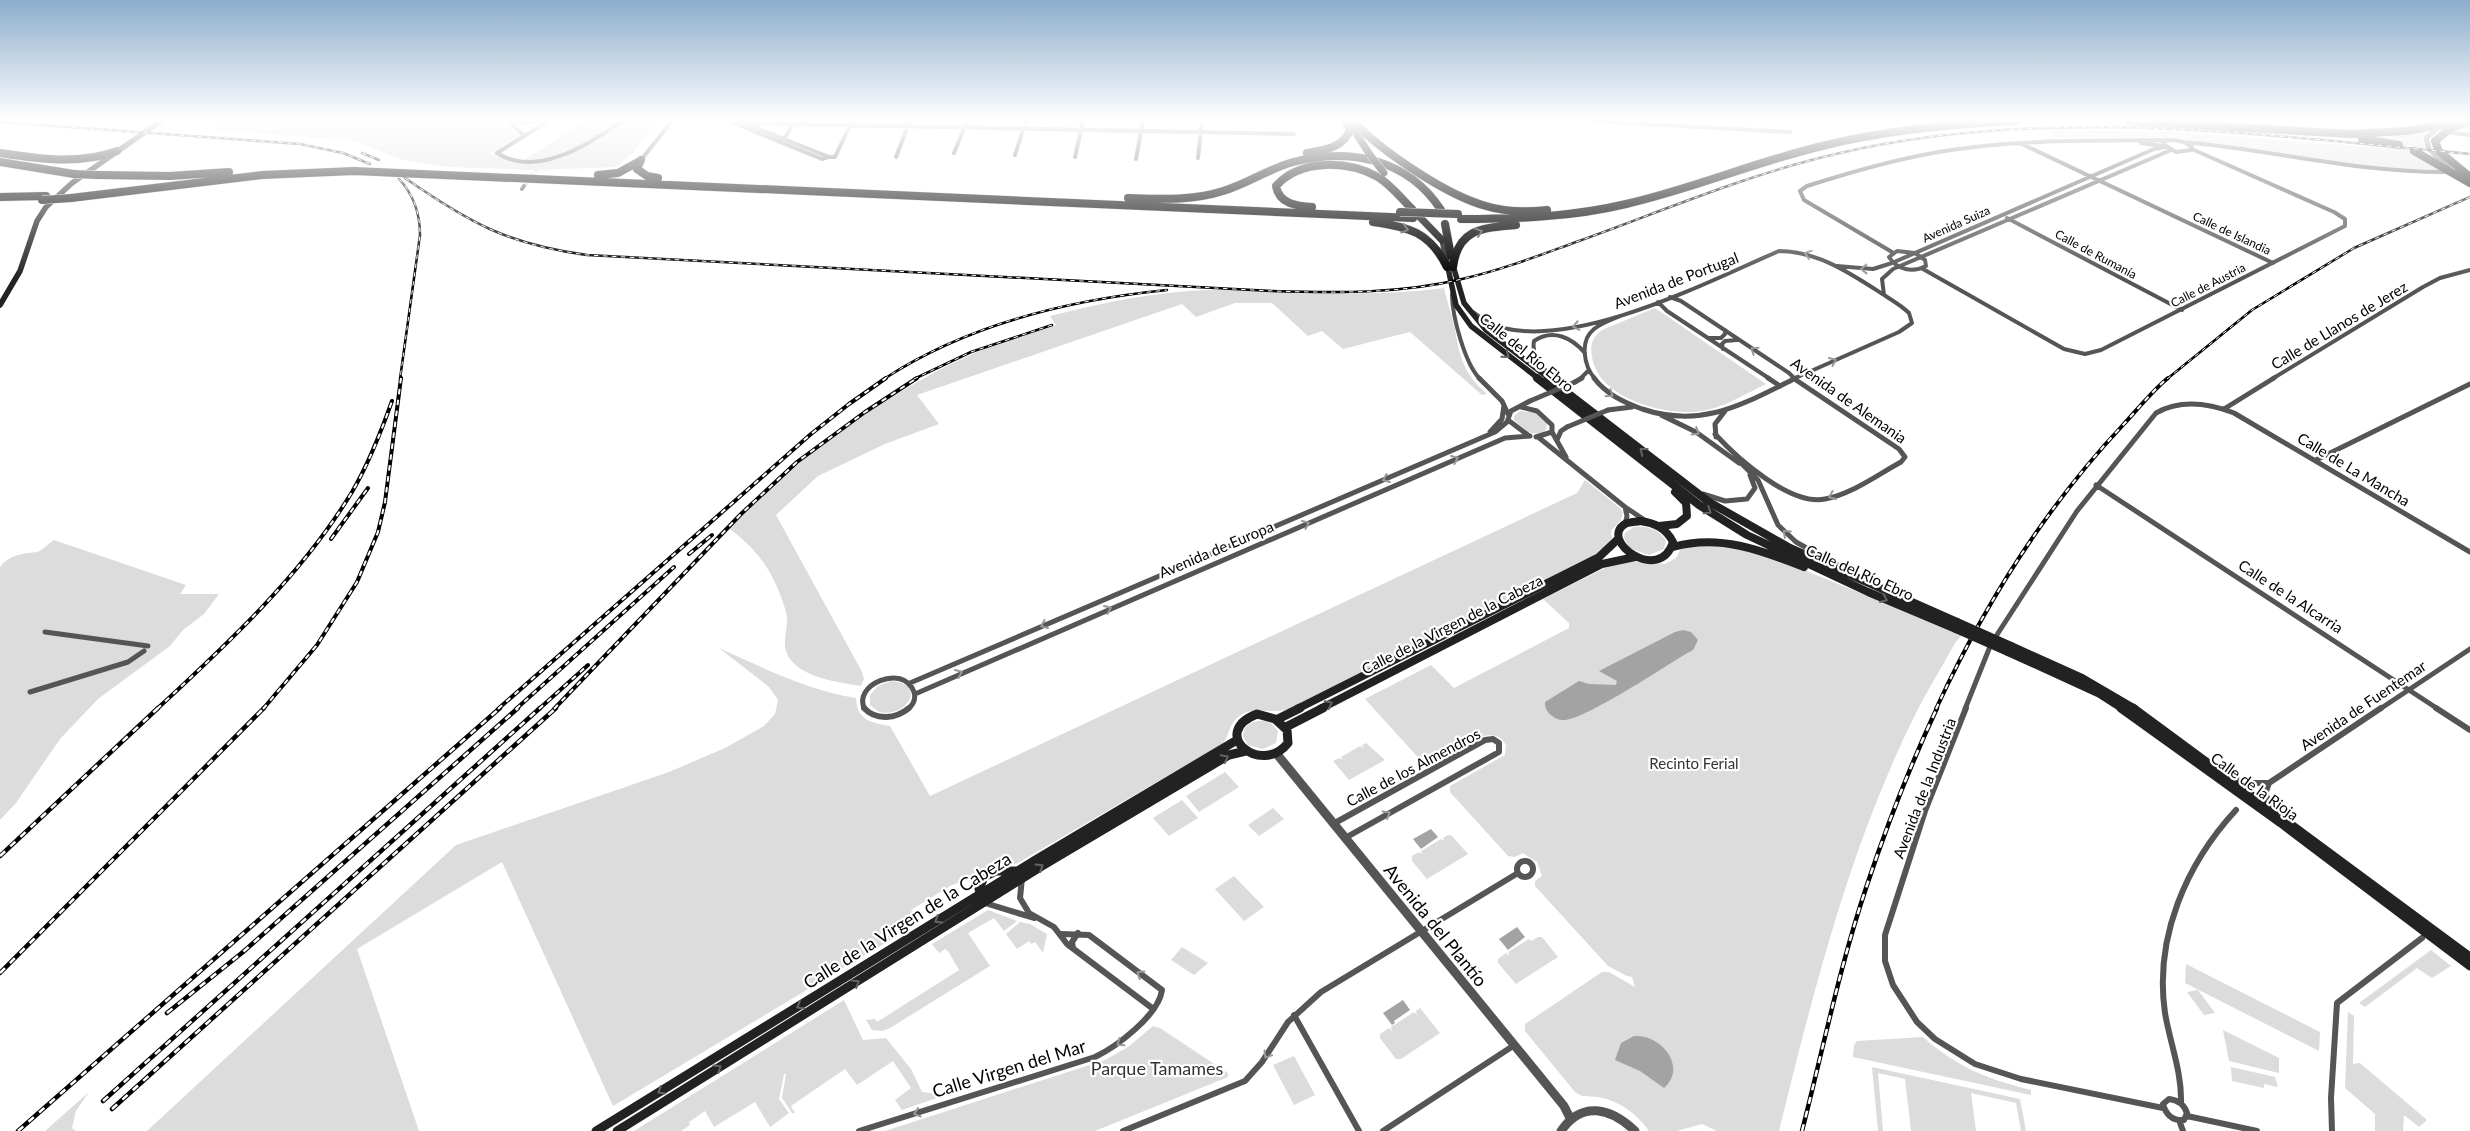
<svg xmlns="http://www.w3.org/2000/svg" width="2470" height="1131" font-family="Lato,sans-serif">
	<rect width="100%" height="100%" fill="#fff"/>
	<path fill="#dcdcdc" d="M226,121H503L518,136L489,154L522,161L586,121H657L633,153L616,167L536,170L449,167L403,160L351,140L214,130Z
		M2046,129L2177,132L2409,150L2421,155L2440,170L2374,168L2170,137H2055Z
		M2432,129L2421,139L2425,148L2377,140L2335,136Z
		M1444,288C1447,302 1452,316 1455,330C1460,358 1464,374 1487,394L1482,395L1410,332L1343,349L1322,331L1308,336L1272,303H1235L1196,317L1182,304L917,395L939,424L885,444L818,476L776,515L861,670L864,679L861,686C838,682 789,677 785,646C784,635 789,623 786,612C775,574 760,552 730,529C792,458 906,379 994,345C1014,337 1035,332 1056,325L1050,316C1103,303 1156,291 1212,290C1290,289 1366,299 1444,288Z
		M1655,308L1766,384C1743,395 1717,412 1691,412C1656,413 1598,396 1592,357C1590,345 1592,337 1602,330Z
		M1520,411L1535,413L1547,423L1546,430C1533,439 1524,429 1514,420V416Z
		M1585,480L1620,508L1623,513L1621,520L1611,531L1612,538L1600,552L1291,708C1273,716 1254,704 1238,717C1228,725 1230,736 1222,744L1016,864L990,867L976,880L969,878L950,886L911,910L918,922L907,930L613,1106L502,862L357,949L419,1131H147L456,845L669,772L725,748L764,726L775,714L778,700L769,687L719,648C764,668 806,690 856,698C857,720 871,723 890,726L930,796L1577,493Z
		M1634,527C1647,526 1659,529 1666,541L1664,549L1649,555L1629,548L1624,538L1625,533Z
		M54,540L186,585L180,594H219L204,614L183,630L170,646L98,699L60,739L16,803L0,820V567C10,554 22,554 37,552C42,551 49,543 54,540Z
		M1702,545L1738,548L1787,563L1962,635L1955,643C1942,667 1928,689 1916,713C1850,845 1814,989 1779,1131H1717L1702,1124L1677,1131H1649C1636,1113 1620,1101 1598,1097C1589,1096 1583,1098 1575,1092L1525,1031V1024L1602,972H1609L1635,987L1632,977L1627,976L1608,966L1535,886V881L1542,876L1537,862L1523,853L1515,857L1508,856L1450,792V786L1505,755L1506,745C1493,718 1447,754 1429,764H1424L1365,699L1431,665L1454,688L1569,628V623L1543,599L1617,562L1633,561L1665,564L1676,558L1681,548Z
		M891,681C927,683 908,718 879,712L870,705V695L878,686Z
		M1265,721L1272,724L1278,731L1276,743L1263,749L1248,745L1243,736C1244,724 1254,720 1265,721Z
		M1366,743L1385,760L1349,780L1333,761L1339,758L1343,760L1341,757L1360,746L1364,748L1362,745Z
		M1225,772L1239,787L1199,812L1186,796Z
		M1182,800L1198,818L1169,836L1153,818Z
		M1273,808L1284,819L1259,836L1248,825Z
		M1448,835L1452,836L1468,854L1427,879L1412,861V856L1419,852L1422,854L1421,851L1441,839L1444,841L1443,838Z
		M1234,876L1264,907L1244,921L1215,889Z
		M988,910L1017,921L1004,931L994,918L968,933L990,966L890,1028L882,1031L872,1030L866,1020L875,1019L877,1022L959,970L948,951L945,949L939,953L932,944Z
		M1020,922L1030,924L1047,934L1043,953L1035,942L1031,944L1029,941L1017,949L1006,934Z
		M1538,937H1542L1558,957L1516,984L1498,963V959L1506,953L1509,956L1508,952L1529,939L1531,941Z
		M1182,947L1208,963L1194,975L1171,960Z
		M2431,950L2451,966L2432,978L2417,968L2365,1007L2359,1003Z
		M2186,964L2320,1032L2319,1051L2185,983Z
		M2198,990L2215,1013L2204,1015L2187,992Z
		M844,1000L863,1040L886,1038L911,1069L922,1092L938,1094L937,1098L902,1110L895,1100L911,1088L893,1061L857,1085L845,1069L791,1106L795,1113H792L782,1098L786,1074H784L779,1099L789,1113L770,1127L755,1102L714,1127L705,1111L689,1122L690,1125L681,1131H634Z
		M1420,1008L1440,1033L1401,1059H1396L1380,1038V1034L1389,1028L1392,1031L1391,1027L1414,1012L1417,1015L1416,1011Z
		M2348,1012L2354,1016L2353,1064L2360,1063L2427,1120L2419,1127L2404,1115L2403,1131H2375V1114L2345,1088Z
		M1153,1026L1160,1028L1228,1073V1077L1095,1131H885L1105,1060L1128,1047Z
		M2223,1030L2279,1058V1073L2229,1061Z
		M1923,1037C1957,1067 1987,1079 2031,1090V1095L1853,1057L1854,1045L1857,1041Z
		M1294,1056L1315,1095L1294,1105L1273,1065Z
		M1872,1067L2020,1099L2026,1131H2021L2016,1103L1971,1093L1976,1131H1911L1905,1079L1878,1073L1883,1131H1878Z
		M2231,1067L2275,1077L2278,1087L2264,1084V1088L2232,1081Z
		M89,1092L76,1111L72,1128L76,1131H45Z"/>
	<path fill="#a3a3a3" d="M1683,630L1691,632L1698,640L1693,650L1684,655C1661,669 1587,718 1565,720C1555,721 1544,712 1545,702L1579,681L1589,684L1616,685L1617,681L1599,671L1675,632Z
		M1431,829L1438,837L1421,849L1413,839Z
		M1517,927L1525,937L1508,950L1499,939Z
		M1403,1000L1410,1010L1394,1021L1395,1023L1392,1025L1383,1013Z
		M1634,1036C1661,1034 1688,1067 1664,1088L1640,1071L1615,1060L1621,1043Z"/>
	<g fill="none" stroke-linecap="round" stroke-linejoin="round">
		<path stroke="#d9d9d9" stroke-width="4" stroke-dasharray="4 2" stroke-linecap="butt" d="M524,186L541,164"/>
		<path stroke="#d9d9d9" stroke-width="8" stroke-dasharray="8 4" stroke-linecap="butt" d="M2399,145L2414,151"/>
		<g stroke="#dbdbdb" stroke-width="8">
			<path id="trunk" d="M1348,121L1370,155
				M1412,209L1442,240"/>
		</g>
		<g stroke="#dbdbdb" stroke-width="9">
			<path id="motorway" d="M1353,121C1381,151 1446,195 1486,206C1505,212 1527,212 1547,210
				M2129,121L2351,134L2406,131L2461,121
				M2362,139L2399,145
				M2438,149L2435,141L2451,128L2470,121
				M2414,151L2470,183
				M0,153C40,159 78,165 117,151
				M1307,153C1324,150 1343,148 1350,130L1346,121
				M2441,153L2469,176
				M641,160L637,169L647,176L658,178
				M0,162L74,174
				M98,175L170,176L229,172
				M598,175L618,173L640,161
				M0,197L46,196
				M71,198L262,175L354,171L1413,218
				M1128,198C1159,199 1192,201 1223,191C1247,184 1268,169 1293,162C1350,147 1408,159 1441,210
				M1312,207C1297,206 1279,204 1276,186C1300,159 1347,160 1378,177C1391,185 1401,198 1412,209
				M1461,219C1516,219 1572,217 1626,204C1692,189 1755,162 1822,146C1885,130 1950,124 2016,121
				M1373,222C1409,227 1430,232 1447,267
				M1445,224L1451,256
				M1453,267C1458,228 1483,228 1516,225"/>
		</g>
		<path stroke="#555" stroke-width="4" d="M509,121L521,123L542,121
			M509,121L524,136
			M548,121L497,153C538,179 589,143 623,121
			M729,121L822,159L828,157
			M739,121L829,157H835L852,121
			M1594,121L1790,132
			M745,123L1294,134
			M2447,132L2470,135
			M780,140L786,136L793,124
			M2173,140L2184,142L2192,147L2191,150L2176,152L2163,144L2164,141Z
			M2184,142C2273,150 2359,173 2449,172
			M2141,143L2162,146
			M2022,144L2273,263
			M954,153L967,121
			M1015,155L1026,121
			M896,157L910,121
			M1075,157L1083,121
			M1198,158L1202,121
			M1136,159L1143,121
			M641,160L672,121
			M522,189L524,186
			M2007,218L2182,310
			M1897,251L1915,253L1925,260L1926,266C1913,273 1897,270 1889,257Z
			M1892,252L1804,200L1800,191L1807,186C1854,171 1902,157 1951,150C2023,139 2096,141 2168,140
			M1837,266L1873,269L1892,263L2154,149L2165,147
			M1923,269L2064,349L2085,354L2101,350L2345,226V219L2334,212L2192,149
			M1452,294C1452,316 1465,364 1480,379
			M1884,295L1882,279L1893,269L2171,150
			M1670,297L1681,301L1789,373L1795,379
			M1658,302L1667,311L1770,379
			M1473,312C1482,319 1492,325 1503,328C1582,347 1707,282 1779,251C1817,251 1850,273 1881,293C1890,299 1901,305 1909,313L1912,323L1899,332L1793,379
			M1708,338H1721L1725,334V330
			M1723,349L1722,344L1725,341L1737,340
			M1554,379C1543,367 1531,358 1534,341C1553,328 1572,338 1585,353
			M1580,379L1588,371
			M1595,379C1584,366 1579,341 1594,329C1603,322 1613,319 1623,315
			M2272,379L2423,287L2440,278L2470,270"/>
		<path stroke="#555" stroke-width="5" d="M1479,378L1502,401L1508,414
			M1594,378C1606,394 1623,402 1642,409C1703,429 1743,404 1796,378
			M1768,378L1780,386
			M1575,382L1582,378
			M1521,407L1537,411L1552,425V432L1536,437
			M2224,409L2274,378
			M1608,410L1632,407
			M1661,415L1696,432L1739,463
			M1508,420L1528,435
			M1490,432L1502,419L1504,405
			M1552,432L1566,457
			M1715,434C1737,458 1790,506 1825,499C1852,494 1877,475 1901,462L1905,457L1899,449L1793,378
			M1538,437L1625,507L1646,521
			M1716,437L1715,424L1725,411
			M1557,440L1561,431L1567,427
			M1738,460L1758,480L1778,525L1796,542L1839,566
			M2316,460L2470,384
			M2096,485L2438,709
			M1703,494L1725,501L1747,499L1755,488L1750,475
			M1625,507L1627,516L1625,524
			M45,632L148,646
			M910,683L1495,432L1507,422L1511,411L1530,401
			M30,692L128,662L144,651
			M915,694L1505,438L1530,436
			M865,709C851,686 903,662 914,692C916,699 913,705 908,709
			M1965,709L1991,644L2077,511L2156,413C2181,399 2208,403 2234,413L2470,552
			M2380,709L2470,649"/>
		<path stroke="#555" stroke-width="6" d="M864,708C876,721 896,719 909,708
			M1966,708L1925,811L1885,935V961L1893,985L1917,1022L1935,1039L1975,1064L2021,1079L2163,1108
			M2436,708L2470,730
			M2234,779L2246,783H2269L2381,708
			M2269,783L2265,794L2272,807
			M1333,824L1485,740L1493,739L1499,743V752L1345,838
			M1517 869a8 8 0 1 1 16 0a8 8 0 1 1-16 0Z
			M1022,878L1020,898L1029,913L1054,927L1067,944L1152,1008
			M985,903L1034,918
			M1073,948L1072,942L1078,933
			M1294,1015L1359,1131
			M2169,1099C2178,1100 2184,1104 2187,1113L2184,1120C2173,1121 2166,1115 2163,1104Z
			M2181,1103C2182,1072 2170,1043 2165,1013C2154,938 2186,864 2236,810
			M2187,1116L2257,1131
			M2179,1120L2183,1131
			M859,1131L1095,1057C1116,1047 1159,1015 1162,990L1089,935L1061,934
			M1123,1131L1245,1081L1262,1062L1288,1022L1321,992L1518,873
			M1383,1131L1513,1046
			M2332,1131L2331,1098L2337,1003L2422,938"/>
		<path stroke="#555" stroke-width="5" d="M2429,149L2426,138L2438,128
			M2432,152L2449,168"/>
		<path stroke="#555" stroke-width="9" d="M1276,753L1564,1106L1570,1118
			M1561,1131C1582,1100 1611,1108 1635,1131"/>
		<path stroke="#222" stroke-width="5.5" d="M1442,240L1456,305L1471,326L1539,379
			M1452,262L1464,303L1486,330L1550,379
			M0,305L20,271L37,221L46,207L72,183L161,121"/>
		<path stroke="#222" stroke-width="8" d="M1537,378L1699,505L1747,535L1868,592L1956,629
			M1548,378L1709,502L1790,548L1957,622
			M1640,521C1655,523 1666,528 1673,542C1660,585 1598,540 1625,524C1629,522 1636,522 1640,521Z
			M1659,526L1677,524L1687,516L1686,503L1675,492
			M1673,547C1719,534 1761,550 1804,567
			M2011,646L2082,678L2135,709
			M2008,652L2098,693L2123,709
			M1297,709L1599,557L1617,540
			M1320,709L1602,564L1635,557"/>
		<path stroke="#222" stroke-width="9" d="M2121,708L2281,823L2470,966
			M2133,708L2470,957
			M1257,714L1275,719L1287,730L1288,743C1261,777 1208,733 1257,714Z
			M1278,719L1300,708
			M1286,727L1323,708
			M981,897L979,889L984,877L996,871H1018
			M596,1131L1037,859L1237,740
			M617,1131L1042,866L1229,755L1246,751"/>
		<use href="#trunk" stroke="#000" stroke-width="7"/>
		<use href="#motorway" stroke="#000" stroke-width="8"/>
		<g stroke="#000" stroke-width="2.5">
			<path id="rail-far2" d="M0,122L300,144L343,153L370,164
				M362,153L379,160
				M405,178C470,223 507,244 587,255L1272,291C1336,293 1400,294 1462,279C1502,270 1540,255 1579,241C1665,210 1751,173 1840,153C2048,105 2261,135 2470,154
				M399,179C414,195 420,213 420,235L400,379
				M884,379C968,324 1068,300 1167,290
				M914,379L971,352L1052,325
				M2167,379L2252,310L2354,248L2470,197"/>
		</g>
		<g stroke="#000" stroke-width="4">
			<path id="rail-far1" d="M331,539L368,488
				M689,554L712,535
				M157,709C228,643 301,576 352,492C369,463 381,432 392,401
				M263,709L317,645L357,582L378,532L385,502L401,378
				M498,709L811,434L849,404L886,378
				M516,709L674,567
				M539,709L588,665
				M554,709L741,514L797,462L865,412L917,378
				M1936,709C1984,605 2045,508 2123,425C2138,409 2152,391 2168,378"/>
		</g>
		<g stroke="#000" stroke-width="4.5">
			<path id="rail" d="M0,856L158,708
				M0,973L264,708
				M167,1013L243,952L518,708
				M103,1101L540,708
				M112,1109L556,708
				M18,1131L500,708
				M1802,1131C1823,1049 1840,965 1867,885C1887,825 1910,766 1937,708"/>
		</g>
		<use href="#rail-far2" stroke="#fff" stroke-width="1" stroke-dasharray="4.5" stroke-linecap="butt"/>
		<use href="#rail-far1" stroke="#fff" stroke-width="2" stroke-dasharray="5.5" stroke-linecap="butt"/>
		<use href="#rail" stroke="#fff" stroke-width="2.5" stroke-dasharray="7" stroke-linecap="butt"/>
		<g stroke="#dbdbdb" stroke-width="8" stroke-linecap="butt">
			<path id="trunk-bridge" d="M1370,155L1384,173"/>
		</g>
		<g stroke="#dbdbdb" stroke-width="9" stroke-linecap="butt">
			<path id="motorway-bridge" d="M74,174L98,175
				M42,200L71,198
				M1400,212L1458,214"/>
		</g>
		<path stroke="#555" stroke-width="5" d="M1530,401L1575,382
			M1567,427L1608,410"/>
		<path stroke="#222" stroke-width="8" d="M1957,622L2011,646
			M1956,629L2008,652"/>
		<use href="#trunk-bridge" stroke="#000" stroke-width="7"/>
		<use href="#motorway-bridge" stroke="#000" stroke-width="8"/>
	</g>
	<defs><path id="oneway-chevron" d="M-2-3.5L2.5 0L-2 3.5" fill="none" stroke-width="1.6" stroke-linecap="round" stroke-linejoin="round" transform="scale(1.25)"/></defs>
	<g stroke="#595959">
		<use href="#oneway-chevron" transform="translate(1405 229) rotate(17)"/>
		<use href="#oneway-chevron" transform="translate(1479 232) rotate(-19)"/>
	</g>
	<g stroke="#999">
		<use href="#oneway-chevron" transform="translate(1808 254) rotate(-161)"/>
		<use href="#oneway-chevron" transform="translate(1864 269) rotate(-180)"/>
		<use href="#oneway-chevron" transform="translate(1576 326) rotate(169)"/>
		<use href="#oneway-chevron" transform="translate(1754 350) rotate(-146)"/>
		<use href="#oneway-chevron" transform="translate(1833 361) rotate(-24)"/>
		<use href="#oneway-chevron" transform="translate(1610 394) rotate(34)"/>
		<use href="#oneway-chevron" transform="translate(1696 432) rotate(32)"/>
		<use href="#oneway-chevron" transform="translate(1455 459) rotate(-23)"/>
		<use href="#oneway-chevron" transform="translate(1386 479) rotate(157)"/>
		<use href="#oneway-chevron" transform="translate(1832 496) rotate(157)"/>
		<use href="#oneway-chevron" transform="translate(1306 524) rotate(-23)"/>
		<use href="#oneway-chevron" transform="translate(1786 533) rotate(-137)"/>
		<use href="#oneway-chevron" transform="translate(1108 609) rotate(-23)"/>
		<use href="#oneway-chevron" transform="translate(1044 625) rotate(157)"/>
		<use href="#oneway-chevron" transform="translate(959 673) rotate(-23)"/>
		<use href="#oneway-chevron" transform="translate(1387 814) rotate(-30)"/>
		<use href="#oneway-chevron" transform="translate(1140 974) rotate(-148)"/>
		<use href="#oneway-chevron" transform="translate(1120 1043) rotate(145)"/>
		<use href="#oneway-chevron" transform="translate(1267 1055) rotate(121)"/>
		<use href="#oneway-chevron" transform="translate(917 1113) rotate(163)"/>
	</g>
	<g stroke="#646464">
		<use href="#oneway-chevron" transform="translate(1506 355) rotate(39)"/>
		<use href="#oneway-chevron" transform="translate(1643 451) rotate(-142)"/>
		<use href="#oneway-chevron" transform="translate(1708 511) rotate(34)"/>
		<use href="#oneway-chevron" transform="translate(1884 599) rotate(23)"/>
		<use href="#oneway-chevron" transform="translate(1329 704) rotate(-27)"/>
		<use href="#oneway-chevron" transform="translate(1225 758) rotate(-27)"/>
		<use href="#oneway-chevron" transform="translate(1040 867) rotate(-32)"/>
		<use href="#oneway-chevron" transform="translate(938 920) rotate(148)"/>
		<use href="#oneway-chevron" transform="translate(856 983) rotate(-32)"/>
		<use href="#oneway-chevron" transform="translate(800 1006) rotate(149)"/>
		<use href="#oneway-chevron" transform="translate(718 1068) rotate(-32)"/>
		<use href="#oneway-chevron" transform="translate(661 1091) rotate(149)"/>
	</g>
	<linearGradient id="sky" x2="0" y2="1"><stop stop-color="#8cadcc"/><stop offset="0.43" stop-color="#fff"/><stop offset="1" stop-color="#fff" stop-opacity="0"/></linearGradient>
	<rect width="2470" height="279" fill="url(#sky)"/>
	<g text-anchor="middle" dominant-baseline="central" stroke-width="4.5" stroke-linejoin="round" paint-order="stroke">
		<g font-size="12" fill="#000" stroke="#fff">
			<text transform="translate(1956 224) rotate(-24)">Avenida Suiza</text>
			<text transform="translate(2232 233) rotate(25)">Calle de Islandia</text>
			<text transform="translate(2096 254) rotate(28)">Calle de Rumanía</text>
			<text transform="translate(2208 285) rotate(-27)">Calle de Austria</text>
		</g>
		<g font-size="15" fill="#000" stroke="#fff">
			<text transform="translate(1676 280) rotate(-21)">Avenida de Portugal</text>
			<text transform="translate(2339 325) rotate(-31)">Calle de Llanos de Jerez</text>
			<text transform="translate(1527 352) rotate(39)">Calle del Río Ebro</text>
			<text transform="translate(1849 400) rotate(35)">Avenida de Alemania</text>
			<text transform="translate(2354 469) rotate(31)">Calle de La Mancha</text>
			<text transform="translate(1216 549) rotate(-23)">Avenida de Europa</text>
			<text transform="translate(1860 572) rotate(24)">Calle del Río Ebro</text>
			<text transform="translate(2291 596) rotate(33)">Calle de la Alcarria</text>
			<text transform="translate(1452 624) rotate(-27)">Calle de la Virgen de la Cabeza</text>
			<text transform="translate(2363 705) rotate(-34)">Avenida de Fuentemar</text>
			<text transform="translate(1413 767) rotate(-28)">Calle de los Almendros</text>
			<text transform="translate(2255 786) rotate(36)">Calle de la Rioja</text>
			<text transform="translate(1924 788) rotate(-69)">Avenida de la Industria</text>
		</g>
		<g font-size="15" fill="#333" stroke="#fff">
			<text x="1694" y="763">Recinto Ferial</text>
		</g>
		<g font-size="18" fill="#000" stroke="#fff">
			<text transform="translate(907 920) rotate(-32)">Calle de la Virgen de la Cabeza</text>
			<text transform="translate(1436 925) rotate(51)">Avenida del Plantío</text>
			<text transform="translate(1009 1068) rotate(-17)">Calle Virgen del Mar</text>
		</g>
		<g font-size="18" fill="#333" stroke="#fff">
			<text x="1157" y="1068">Parque Tamames</text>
		</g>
	</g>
</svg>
